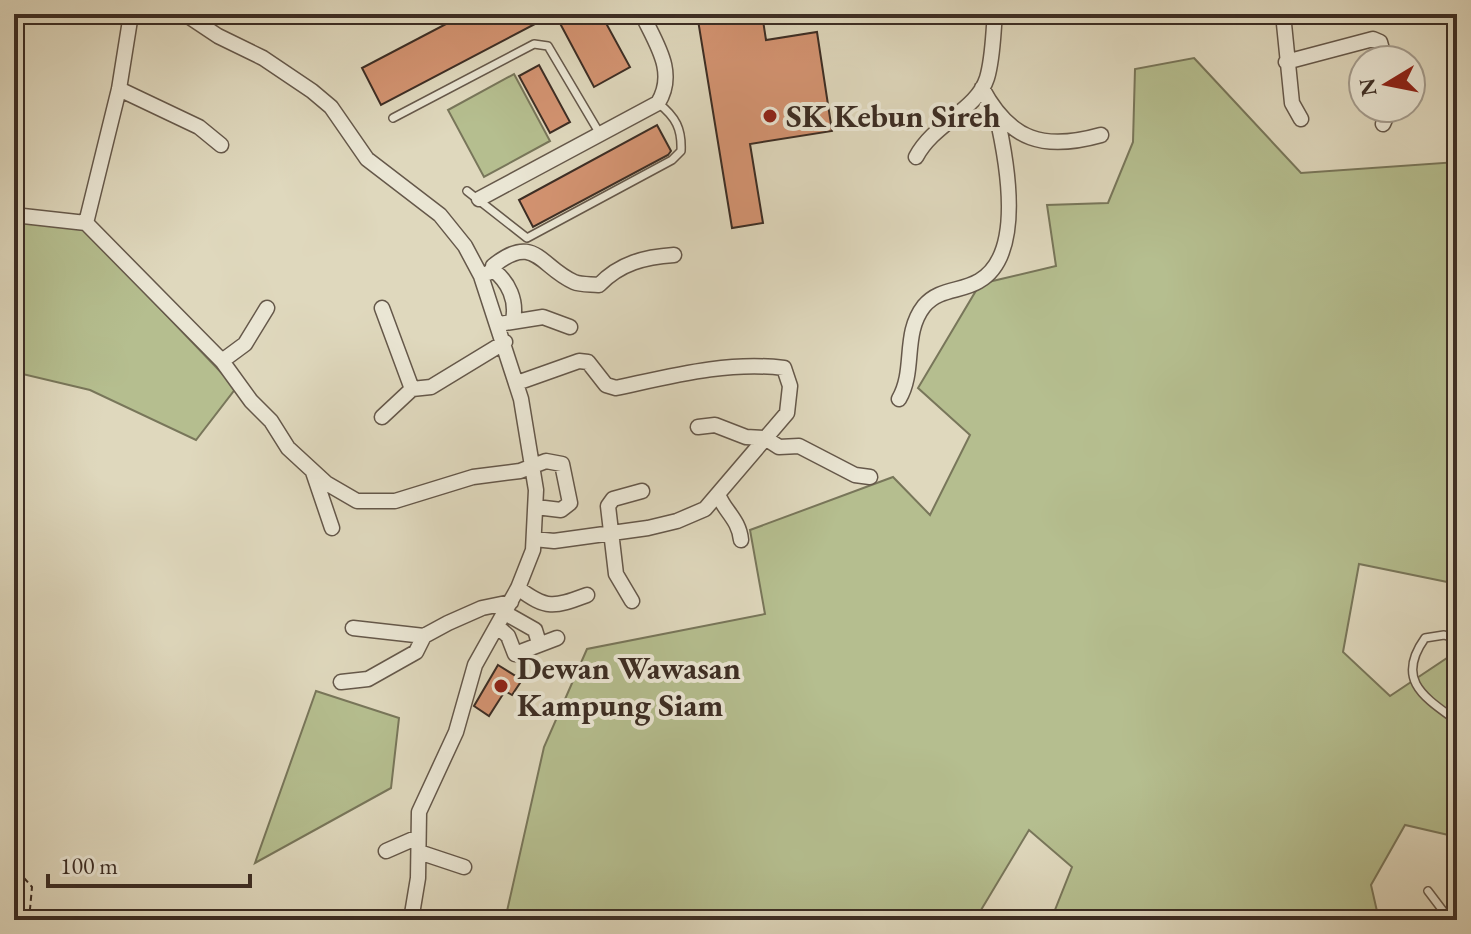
<svg xmlns="http://www.w3.org/2000/svg" width="1471" height="934" font-family="'EB Garamond',serif">
	<rect width="100%" height="100%" fill="#dfd8bd"/>
	<filter id="stains"><feTurbulence type="fractalNoise" baseFrequency=".0025" numOctaves="4"/><feColorMatrix values="0 0 0 0 .2 0 0 0 0 .09 0 0 0 0 .02 0 0 0 .5 -.17"/></filter>
	<radialGradient id="worn" r=".72"><stop offset=".6" stop-color="#630" stop-opacity="0"/><stop offset="1" stop-color="#630" stop-opacity=".3"/></radialGradient>
	<path fill="#b5be8f" stroke="#78765a" stroke-width="2" d="M1194,58L1301,173L1457,162V584L1359,564L1343,652L1390,696L1453,654L1457,657V837L1405,825L1371,885L1379,920H1051L1072,867L1029,830L975,920H505L544,747L587,649L765,614L750,530L893,477L930,515L970,435L918,388L980,284L1056,266L1047,205L1108,203L1133,142L1135,69Z
		M514,74L550,141L484,177L448,110Z
		M16,220L85,230L236,388L196,440L90,390L14,372Z
		M316,691L399,718L391,788L255,863Z"/>
	<path fill="#d39371" stroke="#3c2d24" stroke-width="2" d="M465,14H554L381,105L362,68Z
		M555,14H601L630,67L594,87Z
		M697,14H762L766,40L817,32L832,131L750,144L763,223L732,228Z
		M539,65L570,122L550,133L519,76Z
		M657,125L671,151L668,155L533,227L519,200Z
		M498,665L522,680L512,695L505,691L489,716L474,706Z"/>
	<g fill="none" stroke-linecap="round" stroke-linejoin="round">
		<g stroke="#65584a" stroke-width="10">
			<path id="service" d="M393,118L534,44L548,46L600,134
				M467,191L527,238L672,160L681,151C682,129 676,117 658,103
				M1457,639L1444,635L1425,638C1395,680 1424,697 1457,721
				M1428,891L1450,920"/>
		</g>
		<g stroke="#65584a" stroke-width="17">
			<path id="minor" d="M185,14L218,36L263,58L312,91L331,107L367,159L440,215L465,246L481,276L521,399L536,490L533,550L518,588L475,665L456,732L419,812L418,878L411,920
				M1283,14L1292,103L1301,119
				M1286,62L1373,39L1380,42L1385,60
				M982,88C1010,141 1044,151 1101,135
				M119,89L199,127L221,145
				M1383,124L1390,108
				M916,157C934,123 977,110 987,78C993,58 993,34 995,14
				M479,199L658,103C677,72 656,44 642,14
				M14,215L86,223L222,361L251,401L271,421L288,448L326,483L357,501H395L473,477L520,471L546,461L562,464L570,503L561,510L536,507
				M86,223L119,89L131,14
				M493,270V266C535,232 540,267 574,282C581,285 591,284 599,285C620,263 645,257 674,255
				M488,273L493,270C509,282 517,301 513,320
				M382,308L412,389
				M499,324L543,317L570,327
				M222,361L245,344L267,308
				M517,383L579,361L588,362L606,385L616,388C672,376 727,361 784,368L790,386L787,413L705,509L677,521L648,528L554,541L534,539
				M899,399C916,370 902,334 924,306C939,288 961,292 979,281C1026,254 1006,156 996,113
				M382,417L412,389L431,387L505,342
				M698,427L715,425L746,437L765,438L779,447L799,446L855,475L870,477
				M313,472L332,528
				M718,494C724,511 739,519 741,540
				M518,588C547,610 554,607 587,595
				M632,601L616,574L608,506L613,499L642,491
				M505,613L535,630L539,643
				M498,627L508,636L515,654L557,638
				M353,628L424,636
				M341,682L368,679L416,652L424,636L448,623L482,608L511,602
				M386,851L418,837
				M419,852L464,867"/>
		</g>
		<path stroke="#3c2d24" stroke-width="2" stroke-dasharray="6 4" stroke-linecap="butt" d="M14,877L24,878L32,887L29,920"/>
		<use href="#service" stroke="#eae6d4" stroke-width="7"/>
		<use href="#minor" stroke="#eae6d4" stroke-width="14"/>
	</g>
	<g fill="#8f2418" stroke="#eae6d4" stroke-width="3">
		<circle cx="770" cy="116" r="8"/>
		<circle cx="501" cy="686" r="8"/>
	</g>
	<g text-anchor="middle" dominant-baseline="central" stroke-width="8" stroke-linejoin="round" paint-order="stroke">
		<g font-size="32" font-weight="bold" fill="#3c2d24" stroke="#eae6d4" text-anchor="start">
			<text x="786" y="116">SK Kebun Sireh</text>
			<text x="517" y="668">Dewan Wawasan<tspan x="517" dy="37">Kampung Siam</tspan></text>
		</g>
	</g>
	<rect width="1471" height="934" fill="none" stroke="#dfd8bd" stroke-width="48"/>
	<rect x="16" y="16" width="1439" height="902" fill="none" stroke="#3c2d24" stroke-width="4"/>
	<rect x="24" y="24" width="1423" height="886" fill="none" stroke="#3c2d24" stroke-width="2"/>
	<g transform="translate(1387 84) rotate(260)"><circle r="38" fill="#eae6d4" stroke="#a49c8e" stroke-width="2"/>
	<path d="M0-6L14 30L0 20L-14 30Z" fill="#8f2418"/>
	<text y="-12" font-size="22" font-weight="bold" text-anchor="middle" fill="#3c2d24">N</text>
	</g>
	<path d="M48 874v12h202v-12" fill="none" stroke="#3c2d24" stroke-width="4"/>
	<text x="60" y="874" font-size="24" fill="#3c2d24" stroke="#eae6d4" stroke-width="6" paint-order="stroke">100 m</text>
	<rect width="100%" height="100%" filter="url(#stains)"/>
	<rect width="100%" height="100%" fill="url(#worn)"/>
</svg>
